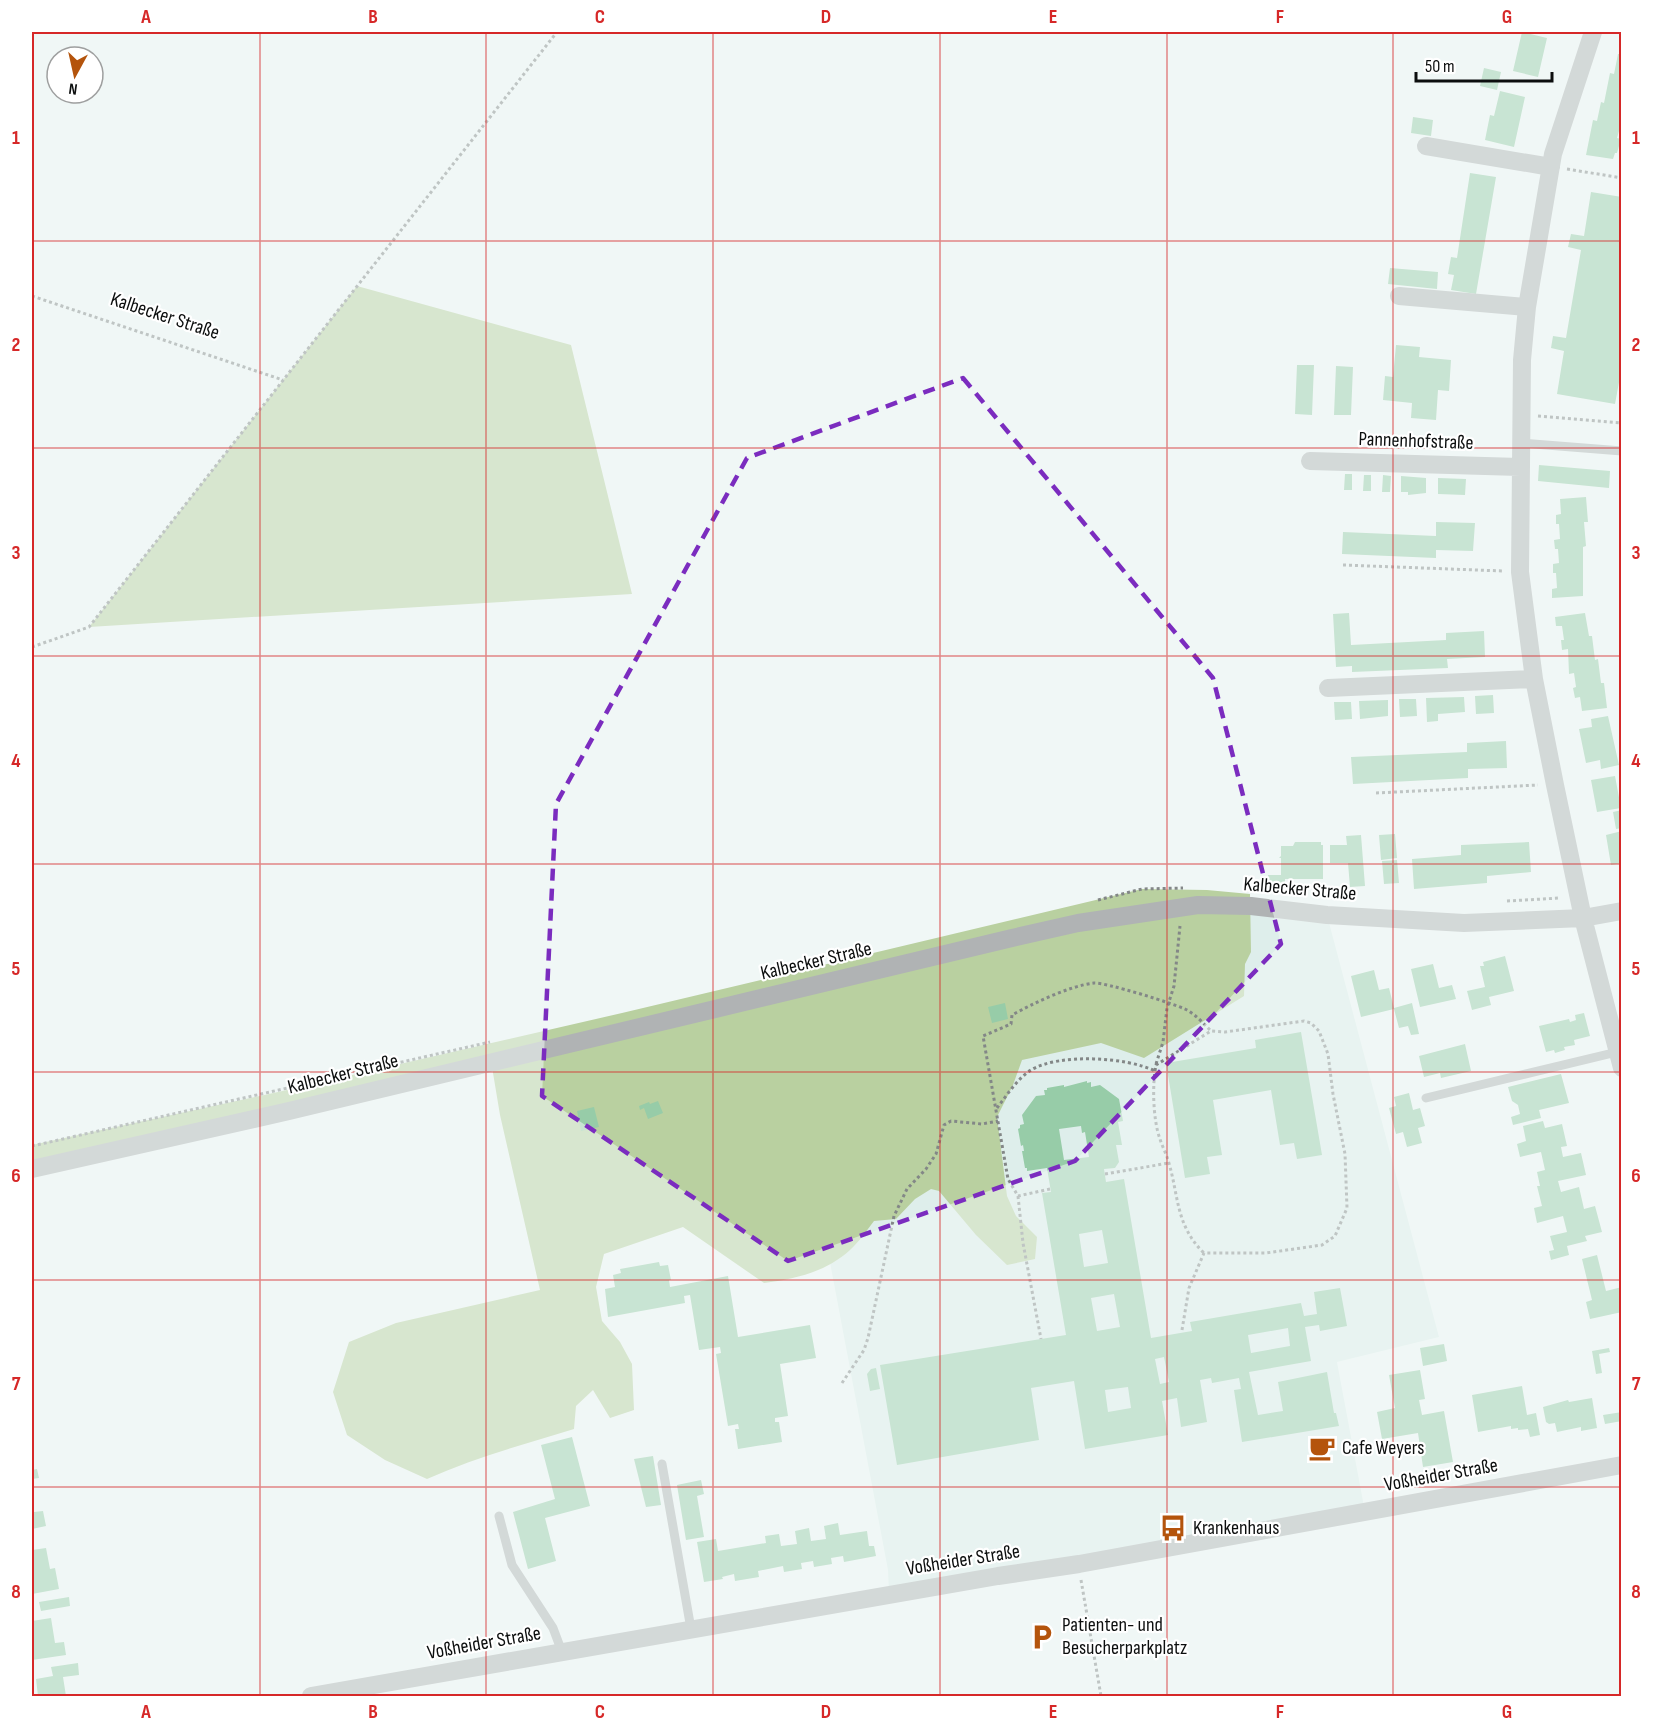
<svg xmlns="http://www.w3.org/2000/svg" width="1653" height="1728" font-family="'Sofia Sans Condensed',sans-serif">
	<rect width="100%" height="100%" fill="#f0f7f6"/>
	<path fill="#deeeeb" d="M1198,905L1327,915L1439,1337L1337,1362L1365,1512L889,1595L888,1570L779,992Z"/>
	<path fill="#b9d0a0" d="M357,286L571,345L632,594L89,627Z
		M1142,889L1207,890L1250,894L1251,952L1245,964L1244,996L1144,1058L1101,1043L1022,1060L1013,1085L997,1117L1007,1196L1016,1216L1037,1237L1035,1259L1007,1265L976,1235L939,1191L931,1189L915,1199L896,1219L874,1221C867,1230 859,1242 850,1250C826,1272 795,1279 764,1283L683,1227L604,1254L596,1287L602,1321L620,1342L632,1364L634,1410L610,1418L593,1390L576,1406L574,1429C525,1444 474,1458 427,1479L385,1460L347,1435L333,1392L349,1342L396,1323L540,1290L500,1115L491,1061L32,1169V1145L278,1092L622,1013Z"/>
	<path fill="#97cca8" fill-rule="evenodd" d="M1522,32L1547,38L1538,77L1513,71Z
		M1618,54H1622V131H1619L1617,138L1621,139L1617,153H1615L1613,159L1586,155L1593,120L1597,121L1601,102L1604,103L1610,73L1614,74Z
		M1484,68L1501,72L1497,90L1480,86Z
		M1500,91L1525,97L1514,147L1485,140L1490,115L1494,116Z
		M1413,117L1433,120L1431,136L1411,133Z
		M1470,173L1496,177L1476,294L1451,290L1454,275L1448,274L1451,257L1457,258Z
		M1591,192L1622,197V366L1615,404L1557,394L1564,351L1551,348L1553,336L1566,338L1581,250L1568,247L1571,234L1584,236Z
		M1390,268L1438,272L1437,289L1388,284Z
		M1396,345L1420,347L1419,357L1451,360L1449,391L1438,390L1436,420L1411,418L1412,403L1383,400L1385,376L1393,377Z
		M1297,365H1314L1312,415L1295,414Z
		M1336,366L1353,367L1351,415H1334Z
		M1539,465L1610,471L1609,488L1538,481Z
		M1345,474H1352V490H1344Z
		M1364,475H1371V491H1363Z
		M1383,475L1391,476L1390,492H1382Z
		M1401,476L1426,478V493L1408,495V492H1401Z
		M1438,478L1466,479L1465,495L1438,494Z
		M1586,497L1588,522H1584L1586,546L1583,547V596L1552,598V589L1557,588L1556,573H1553V564L1559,563L1558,549H1555L1554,540L1560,539L1559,524H1556V515L1561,514L1560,499Z
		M1436,522L1475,523L1473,551L1436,550V558L1342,554L1343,532L1436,536Z
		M1349,613L1351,645L1446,640V633L1484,631L1485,657L1447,659L1448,668L1352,672V666L1336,667L1333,614Z
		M1585,613L1589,636H1592L1595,660L1598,659L1601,683H1604L1607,708L1582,711L1580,697L1575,698L1573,688L1576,687L1574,673L1569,674L1568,649L1562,650L1561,640H1564L1562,626H1556L1555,617Z
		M1493,695L1494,713L1476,714L1475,696Z
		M1464,697L1465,712L1438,714V721L1427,722L1426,698Z
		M1399,699H1416L1417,716L1400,717Z
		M1388,700V716L1360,719L1359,701Z
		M1334,702H1351L1352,719L1335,720Z
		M1608,716L1619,765L1601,769L1600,760L1586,763L1579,729L1592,727L1591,719Z
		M1506,741L1507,768L1468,769V778L1353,784L1351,757L1467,752V743Z
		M1615,776L1621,808L1597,812L1591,780Z
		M1622,810V828L1616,829L1613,812Z
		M1622,831V863L1611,865L1606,835Z
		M1395,834L1397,858L1381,860L1379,835Z
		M1361,835L1365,886L1350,887L1348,863H1330V845H1347L1346,836Z
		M1295,842H1321V845H1323V879H1285V891L1269,892L1268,875H1281V858H1279L1281,856V846H1293Z
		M1529,842L1531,872L1487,876V883L1414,889L1412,859L1461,855V845Z
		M1397,860L1399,883L1384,884L1382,861Z
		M1505,956L1514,991L1489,997L1491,1005L1472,1010L1467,991L1485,987L1480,966H1484L1483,962Z
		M1433,964L1439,988L1452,985L1456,999L1420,1007L1411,969Z
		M1374,970L1379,990L1389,988L1394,1008L1412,1003L1419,1034L1411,1035L1408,1026L1399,1028L1394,1009L1361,1017L1351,976Z
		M1005,1003L1008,1019L992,1023L988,1007Z
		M1584,1013L1590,1036L1574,1040L1575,1045L1564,1047L1565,1050L1555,1053L1554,1050L1546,1052L1539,1026L1569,1019L1570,1022L1576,1020L1575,1015Z
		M1301,1032L1322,1155L1297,1159L1294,1143L1280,1145L1271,1090L1213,1100L1222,1155L1207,1157L1210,1174L1185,1178L1166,1063L1256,1048L1255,1040Z
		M1465,1044L1471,1071L1441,1078L1440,1073L1424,1077L1419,1056Z
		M1561,1074L1569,1103L1539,1110L1541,1118L1513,1125L1511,1117L1520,1114L1518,1105L1512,1101L1508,1087Z
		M1087,1081V1083L1091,1082V1087L1100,1085L1119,1099L1123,1121L1118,1122L1122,1145H1116L1119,1162L1115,1168L1104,1169L1106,1182L1124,1179L1151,1338L1192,1331L1190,1322L1301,1303L1304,1316L1317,1314L1314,1292L1340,1288L1347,1326L1320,1331L1319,1325L1305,1327L1311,1361L1249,1372L1258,1415L1283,1411L1278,1382L1327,1372L1334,1413H1336L1339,1426L1242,1442L1234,1390L1241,1389L1239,1378L1212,1383L1211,1378L1200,1380L1207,1422L1181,1427L1177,1398L1162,1401L1168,1435L1085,1449L1074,1381L1031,1388L1039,1440L897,1465L880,1365L1066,1335L1042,1193L1051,1192L1047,1168L1027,1171V1168H1025L1022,1151H1024L1023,1145L1021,1146L1018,1129L1020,1128V1125L1024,1124L1022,1115L1036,1096L1045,1095L1044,1090H1047V1088L1064,1085V1087ZM1081,1126L1082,1133L1085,1132L1089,1157L1064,1160L1059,1129ZM1102,1230L1108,1263L1084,1267L1079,1234ZM1114,1294L1120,1327L1097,1331L1091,1298ZM1288,1328L1290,1346L1251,1353L1248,1335ZM1164,1357L1169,1382L1160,1384L1155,1359ZM1128,1387L1131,1408L1108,1412L1105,1390Z
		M1409,1093L1413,1110L1420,1108L1425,1126L1418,1128L1422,1143L1407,1147L1403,1132L1396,1134L1389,1108L1396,1106L1394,1097Z
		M658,1101L663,1113L648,1119L644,1108L640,1110L639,1106L649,1102L650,1104Z
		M594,1107L599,1127L581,1131L577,1111Z
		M1543,1121L1545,1128L1562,1124L1567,1146L1561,1147L1563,1157L1581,1153L1586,1175L1558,1181L1561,1192L1579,1187L1584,1209L1595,1206L1602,1232L1585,1236L1587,1241L1567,1246L1569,1255L1551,1260L1549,1251L1554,1250L1550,1236L1567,1232L1563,1216L1537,1223L1534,1208L1542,1206L1537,1186H1540L1537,1172L1545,1170L1541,1152L1520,1157L1517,1144L1526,1141L1523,1126Z
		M1597,1255L1606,1291L1622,1287V1312L1590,1319L1586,1302L1592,1300L1582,1259Z
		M659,1262L660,1266L668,1265L671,1280H669L670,1287L728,1276L738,1337L810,1325L816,1358L780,1364L788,1416L775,1418V1422H779L782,1442L738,1449L735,1429H739L738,1424L728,1426L716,1354L721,1353L720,1347L699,1350L690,1295L684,1296L685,1303L608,1317L605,1289L615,1287L613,1275L621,1273L620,1269Z
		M1444,1344L1447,1361L1423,1366L1420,1348Z
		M1609,1348L1610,1352L1599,1354L1602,1373L1596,1374L1592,1351Z
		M876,1368L880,1389L870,1391L867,1374L871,1369Z
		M1420,1370L1425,1399L1419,1400L1422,1415L1444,1411L1453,1462L1423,1467L1418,1433L1382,1439L1377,1412L1395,1408L1389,1375Z
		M1522,1386L1527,1415L1536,1413L1540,1435L1530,1437L1528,1429L1518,1430V1428L1511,1429V1426L1478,1432L1472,1395Z
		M1592,1398L1597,1428L1581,1431V1427L1557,1432L1555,1423L1549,1424L1546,1422L1543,1407L1568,1400L1569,1402Z
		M1622,1412V1421L1605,1424L1603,1415Z
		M572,1437L590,1506L545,1518L556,1561L528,1569L513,1512L555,1499L541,1445Z
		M653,1456L661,1505L646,1507L634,1459Z
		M37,1469L39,1478L32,1479V1470Z
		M701,1480L704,1494L697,1496L704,1537L686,1540L677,1485Z
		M32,1507L34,1512L43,1511L46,1526L32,1529Z
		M838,1523L840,1535L867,1531L869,1546H874L876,1556L844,1562L843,1556L831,1558L832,1564L814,1567L813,1561L801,1563L802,1569L784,1572L783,1566L758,1571L759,1577L735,1581L734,1574L722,1577L723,1579L704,1582L697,1542L716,1539L718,1551L766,1543L765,1536L779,1534L781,1546L797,1544L795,1531L809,1528L811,1541L826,1539L824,1526Z
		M46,1548L50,1569L55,1568L59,1589L32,1594V1550Z
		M69,1597L70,1606L41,1611L39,1602Z
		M51,1618L55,1643L64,1642L66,1655L32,1660V1621Z
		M78,1663L79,1675L63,1677L66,1696H38L36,1679L53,1676L51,1667Z"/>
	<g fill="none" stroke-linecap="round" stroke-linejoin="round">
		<path stroke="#838787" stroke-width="3" stroke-dasharray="3 3" stroke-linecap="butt" d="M1567,169L1622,178
			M32,296L283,380
			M1538,416L1622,423
			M1343,565L1503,571
			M32,647L89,627L557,32
			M1376,793L1538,785
			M1098,900L1142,889L1183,888
			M1507,901L1560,898
			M1156,1064L1163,1042L1167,1008L1174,986L1180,926
			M997,1108C1007,1095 1017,1079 1031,1070C1059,1053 1127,1057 1155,1071
			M32,1146L490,1042
			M1105,1174L1169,1163
			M1050,1189L1018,1196L1008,1179L983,1036L1011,1024L1012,1015C1034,1003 1069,986 1094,983C1104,982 1176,1004 1187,1010C1196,1015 1204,1024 1211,1031
			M1018,1196L1023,1243L1041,1339
			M1182,1330L1189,1288L1204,1253H1266L1322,1245L1335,1236L1347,1208L1345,1154L1333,1094L1328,1054L1319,1031L1311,1023L1304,1021L1225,1032L1211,1031L1156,1065C1152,1085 1153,1120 1160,1139C1162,1146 1166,1153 1168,1160C1179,1195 1175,1225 1204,1253
			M842,1383L864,1350L868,1338L894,1216L907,1189L926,1169L936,1154L944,1125L951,1121L982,1124L998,1121
			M1081,1580L1101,1696"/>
		<path stroke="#b0b3b4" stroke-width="9" d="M1521,443L1622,451
			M1426,1098L1617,1052
			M662,1464L691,1629
			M499,1516L512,1565L553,1628L562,1652"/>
		<path stroke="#b0b3b4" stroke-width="18" d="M1593,32L1553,154L1527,307L1522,360L1520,572L1534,679L1555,785L1583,918L1622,1068
			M1426,146L1551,167
			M1399,296L1527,307
			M1310,461L1520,467
			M1328,688L1534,679
			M32,1169L289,1111L1012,938L1078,923L1198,905L1251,906L1327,915L1464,923L1583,918L1622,911
			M311,1696L998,1576L1079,1564L1622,1465"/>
	</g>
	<path d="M0 0H1653V1728H0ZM963,378L1213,678L1281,944L1075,1161L788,1261L542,1096L556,804L747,458Z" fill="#f0f7f6" fill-opacity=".55" fill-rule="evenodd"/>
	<path fill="none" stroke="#7b2cbf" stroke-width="4.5" stroke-dasharray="12 8" stroke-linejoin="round" d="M963,378L1213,678L1281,944L1075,1161L788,1261L542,1096L556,804L747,458Z"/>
	<path fill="none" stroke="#d62828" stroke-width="1.5" stroke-opacity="0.55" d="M260,32V1696M486,32V1696M713,32V1696M940,32V1696M1167,32V1696M1393,32V1696M32,241H1622M32,448H1622M32,656H1622M32,864H1622M32,1072H1622M32,1280H1622M32,1487H1622"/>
	<defs>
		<g id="cafe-bare" transform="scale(2.07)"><path d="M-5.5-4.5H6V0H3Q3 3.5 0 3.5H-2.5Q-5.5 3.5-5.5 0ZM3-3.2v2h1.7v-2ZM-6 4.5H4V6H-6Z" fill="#b4540c" stroke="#fff" stroke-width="2.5" paint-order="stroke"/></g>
		<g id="bus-bare" transform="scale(2.07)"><path d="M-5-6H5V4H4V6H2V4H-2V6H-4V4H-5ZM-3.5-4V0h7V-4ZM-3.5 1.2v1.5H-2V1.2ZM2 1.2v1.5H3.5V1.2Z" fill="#b4540c" stroke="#fff" stroke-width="2.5" paint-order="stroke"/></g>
		<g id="parking-bare" transform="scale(2.07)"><path d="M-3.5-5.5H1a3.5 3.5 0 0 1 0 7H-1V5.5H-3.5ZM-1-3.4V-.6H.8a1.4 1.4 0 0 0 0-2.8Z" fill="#b4540c" stroke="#fff" stroke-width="2.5" paint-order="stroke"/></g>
	</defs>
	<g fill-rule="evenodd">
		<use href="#cafe-bare" x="1322" y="1448"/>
		<use href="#bus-bare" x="1173" y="1528"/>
		<use href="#parking-bare" x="1042" y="1637"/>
	</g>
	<g text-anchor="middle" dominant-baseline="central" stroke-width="4.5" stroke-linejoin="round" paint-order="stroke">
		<g font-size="20" fill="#0c0e0e" stroke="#fff">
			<text transform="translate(165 316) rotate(18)">Kalbecker Straße</text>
			<text transform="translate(1416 441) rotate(2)">Pannenhofstraße</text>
			<text transform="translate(1300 889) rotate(5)">Kalbecker Straße</text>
			<text transform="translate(816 961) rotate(-13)">Kalbecker Straße</text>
			<text transform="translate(343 1074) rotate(-14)">Kalbecker Straße</text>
			<text transform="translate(1441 1475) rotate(-10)">Voßheider Straße</text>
			<text transform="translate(963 1560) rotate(-9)">Voßheider Straße</text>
			<text transform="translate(484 1643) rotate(-10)">Voßheider Straße</text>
		</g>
		<g font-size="20" fill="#0c0e0e" stroke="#fff" text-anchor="start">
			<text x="1342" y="1448">Cafe Weyers</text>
			<text x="1193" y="1528">Krankenhaus</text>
			<text x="1062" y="1625">Patienten- und<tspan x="1062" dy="23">Besucherparkplatz</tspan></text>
		</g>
	</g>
	<rect width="1653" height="1728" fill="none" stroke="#ffffff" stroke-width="66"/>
	<g transform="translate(75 75) rotate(188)"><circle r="28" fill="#ffffff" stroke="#9e9f9f" stroke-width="1.5"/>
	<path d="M0-4.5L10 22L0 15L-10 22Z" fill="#b4540c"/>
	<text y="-9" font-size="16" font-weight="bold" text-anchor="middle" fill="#0c0e0e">N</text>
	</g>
	<path d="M1416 72v9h136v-9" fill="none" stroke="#0c0e0e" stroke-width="3"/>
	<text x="1425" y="72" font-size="18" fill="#0c0e0e" stroke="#ffffff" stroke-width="4.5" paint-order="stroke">50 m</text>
	<rect x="33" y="33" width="1587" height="1662" fill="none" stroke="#d62828" stroke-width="2"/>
	<g font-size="20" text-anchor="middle" font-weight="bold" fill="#d62828">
		<text x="146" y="23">A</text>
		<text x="373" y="23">B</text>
		<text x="600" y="23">C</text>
		<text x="826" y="23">D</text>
		<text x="1053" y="23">E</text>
		<text x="1280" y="23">F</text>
		<text x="1507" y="23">G</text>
		<text x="16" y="144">1</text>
		<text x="1636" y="144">1</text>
		<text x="16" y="351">2</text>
		<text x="1636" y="351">2</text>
		<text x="16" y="559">3</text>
		<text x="1636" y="559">3</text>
		<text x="16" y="767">4</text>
		<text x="1636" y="767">4</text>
		<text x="16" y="975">5</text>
		<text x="1636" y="975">5</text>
		<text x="16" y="1182">6</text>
		<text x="1636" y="1182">6</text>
		<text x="16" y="1390">7</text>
		<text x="1636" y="1390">7</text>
		<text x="16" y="1598">8</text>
		<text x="1636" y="1598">8</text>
		<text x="146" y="1718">A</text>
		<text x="373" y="1718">B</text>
		<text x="600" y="1718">C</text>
		<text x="826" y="1718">D</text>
		<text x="1053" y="1718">E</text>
		<text x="1280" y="1718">F</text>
		<text x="1507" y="1718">G</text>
	</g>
</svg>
